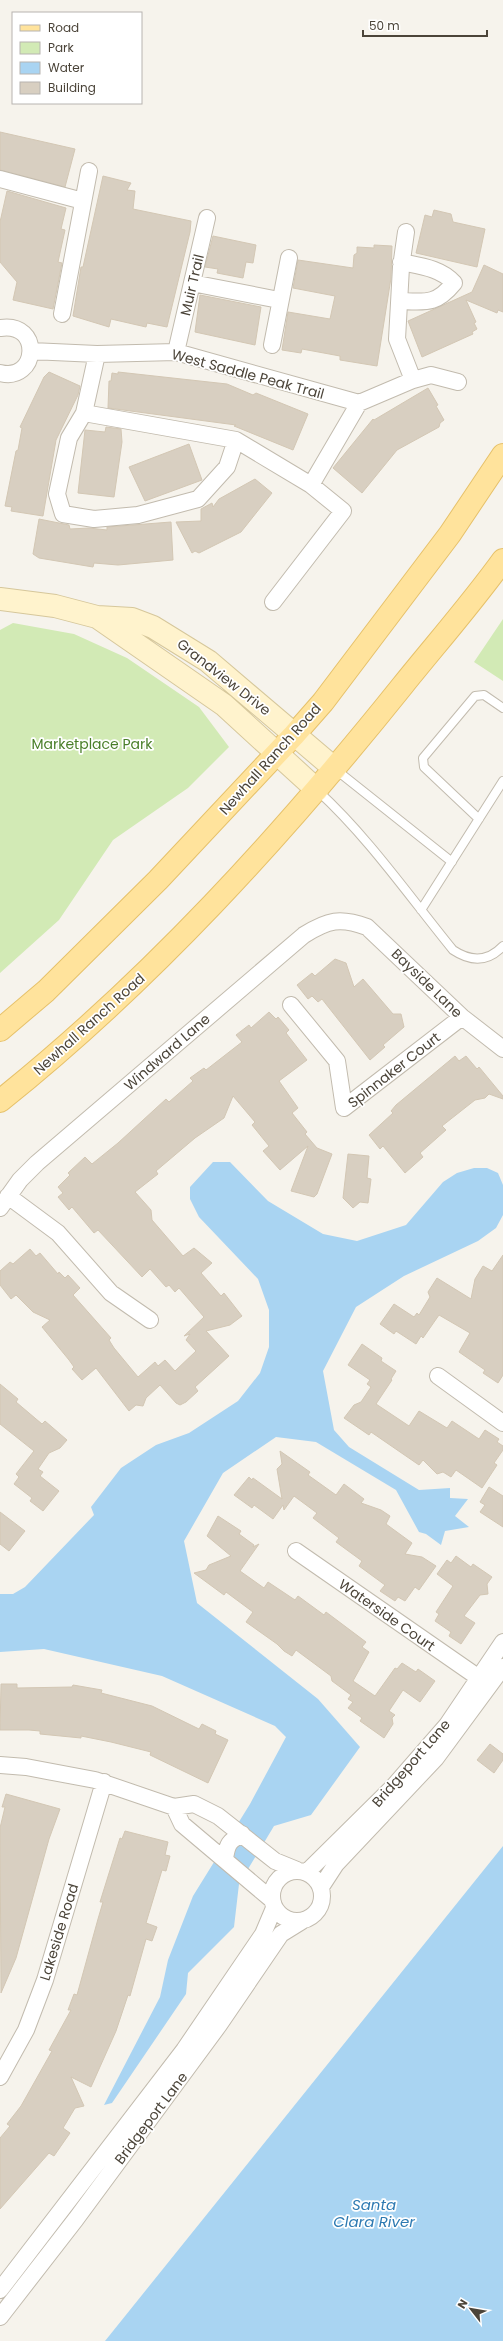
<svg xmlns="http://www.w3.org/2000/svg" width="503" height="2341" font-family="Poppins,sans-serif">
	<rect width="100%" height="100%" fill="#f6f3ec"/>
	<path fill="#d2eab5" d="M503,619V681L474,662Z
		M13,623L74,634L127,658L199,707L229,747L188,788L113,840L59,920L0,973V630Z"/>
	<path fill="#a9d4f2" d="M213,1162H230L268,1201L323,1234L357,1241L406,1225L443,1182L457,1173L474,1168H487L498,1173L503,1185V1215L496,1228L478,1241L404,1276L356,1307L323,1371L334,1430L349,1447L419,1490L450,1488V1498L468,1499L455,1516L469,1527L445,1531L441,1545L426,1534L419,1532L396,1490L316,1442L276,1437L223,1473L184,1541L197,1603L318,1699L360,1747L311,1815L274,1826L239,1884L234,1927L188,1973L186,1994L112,2103L104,2105L160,1997L168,1960L193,1896L250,1804L286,1737L275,1726L162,1676L44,1649L0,1652V1594H13L25,1587L94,1515L91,1507L121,1468L156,1445L189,1433L238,1401L260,1373L269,1347V1310L258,1279L199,1217L190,1199V1187Z
		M503,1846V2341H105Z"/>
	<path fill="#d8cfc1" stroke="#d3c7b4" d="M0,132L75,149L65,187L0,170Z
		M103,176L131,183L127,190L135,191L133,209L191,221L190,232L167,327L147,323L146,327L111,319L109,327L73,316L81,267H83Z
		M7,191L66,208L61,229L65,230L58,262L62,263L53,309L13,300L17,282L0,262V222Z
		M434,210L451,214L453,222L485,229L477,267L416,253L425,215L432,217Z
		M213,236L256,245L253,263L246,262L243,278L217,273L218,269L205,267Z
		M374,245L392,246L391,278L377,366L340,360V356L302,349L301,353L282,350L288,312L330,319L335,296L293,288L298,260L353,268L354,255L357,253V247L374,248Z
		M484,265L503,274V312L498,310L497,313L466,300L476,322L474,323L477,329L472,332L473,334L422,357L408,321L472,292Z
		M200,295L261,307L255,345L195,332Z
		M49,372L80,386L78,395L56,440L43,516L11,511L12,507L5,506L16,451L18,450L22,428L20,427L44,377Z
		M118,372L227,384L253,395L256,393L308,414L293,450L234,426L236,425L108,408L109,381H111L112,373L118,374Z
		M428,388L438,405L436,406L444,420L440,423L439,427L397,450L362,493L333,468L373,419L374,420Z
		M106,427L121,429L122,442L114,497L78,493L85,430L105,432Z
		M189,444L202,480L145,501L129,467Z
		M255,479L272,493L241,532L199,553L195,551L192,553L176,522L201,521V509L212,503L213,507L219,499Z
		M39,519L69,525L70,529L89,528L107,530V527L171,522L173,560L118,565L94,563L93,567L39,558L33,554Z
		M335,959L346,963L354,987L363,979L393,1014H401L404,1027L383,1045L385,1047L370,1060L322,999L318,1002L312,996L308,999L297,985L312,973L315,976Z
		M269,1012L276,1019L278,1017L289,1030L286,1033L307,1060L279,1081L298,1108L292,1113L307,1132L305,1134L317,1148L332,1154L317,1194L314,1197L291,1191L308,1146L280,1170L263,1151L269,1146L252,1125L255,1122L233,1096L224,1118L195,1138L156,1171L158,1174L135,1192L151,1210L152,1220L183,1256L194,1248L212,1263L201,1273L221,1296L224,1293L242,1316L230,1325L206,1331L229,1356L195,1387L198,1391L186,1402L180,1405L176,1403L160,1385L146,1398L143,1406L136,1405L129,1411L96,1368L82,1380L72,1369L74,1367L69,1360L42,1327L50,1320L33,1312L16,1295L11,1299L0,1285V1271L10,1262L13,1264L30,1249L36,1256L40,1253L58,1274L59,1272L65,1278L68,1275L80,1288L73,1295L111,1338L109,1340L114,1348L138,1377L155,1362L158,1366L165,1360L175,1371L196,1351L186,1340L190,1334L184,1336L204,1317L179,1288L175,1292L169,1285L166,1287L150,1269L142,1277L98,1230L94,1233L72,1207L69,1210L58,1197L63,1193L58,1187L70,1175L68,1173L85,1157L92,1164L118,1143L166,1099L169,1102L193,1081L190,1078L204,1068L206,1070L242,1042L236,1035L249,1025L251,1028Z
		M455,1056L459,1061L466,1056L477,1069L479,1067L503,1096V1099L489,1094L485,1098L475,1100L442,1126L446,1130L420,1153L423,1157L405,1173L383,1146L380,1149L369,1135L393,1113L391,1111L396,1105Z
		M348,1154L369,1156L367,1178L371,1179L368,1203L360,1202L353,1208L343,1198Z
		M503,1255V1375L498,1383L483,1373L485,1370L459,1352L470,1333L439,1315L423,1338L421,1336L416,1344L396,1331L394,1334L380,1324L394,1304L414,1317L417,1313L419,1315L430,1297L428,1292L437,1278L471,1299L475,1279L483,1266L492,1271Z
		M362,1344L382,1358L381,1361L396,1371L391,1379L392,1380L376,1404L409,1426L419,1411L447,1428L452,1421L479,1439L485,1430L499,1439L497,1442L503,1446V1450L494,1463L497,1465L482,1488L456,1470L451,1477L443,1472L437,1474L423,1460L419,1465L371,1432L369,1435L344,1418L354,1405L361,1402L371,1387L367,1384L370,1380L348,1365Z
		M0,1384L18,1399L16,1402L42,1424L45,1421L67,1440L60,1448L49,1453L38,1469L43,1472L40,1476L59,1491L43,1511L30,1501L32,1498L14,1484L19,1477L16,1474L34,1451L0,1424Z
		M280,1451L310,1472L308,1475L336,1495L344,1484L364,1499L361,1503L381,1510L390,1516L386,1524L412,1543L405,1554L422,1557L436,1566L419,1590L415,1587L405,1601L398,1597L395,1601L380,1591L385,1585L359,1566L362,1561L336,1542L339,1538L313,1518L317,1513L294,1496L284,1510L283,1505L273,1519L254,1505L252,1508L234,1495L249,1477L252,1480L253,1478L282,1499L277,1469L282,1464Z
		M489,1487L503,1496V1527L480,1512L485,1505L480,1502Z
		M0,1512L25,1531L9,1551L0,1544Z
		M218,1516L241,1531L239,1534L254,1545L253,1547L259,1544L240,1571L264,1588L268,1582L295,1600L298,1596L324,1615L326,1612L366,1642L362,1647L369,1652L353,1681L375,1696L395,1668L397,1669L402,1663L416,1672L418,1669L435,1681L420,1702L403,1690L389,1711L395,1715L392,1718L393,1724L384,1738L360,1721L362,1718L348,1708L353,1702L348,1699L351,1695L332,1681L331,1676L296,1650L292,1656L284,1651L277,1644L246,1622L253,1612L226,1592L224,1595L194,1573L206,1570L209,1565L231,1556L207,1536Z
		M456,1556L471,1567L473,1564L492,1577L487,1584L488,1594L480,1595L464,1616L475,1623L461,1644L449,1636L451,1632L435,1621L439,1614L436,1612L453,1586L437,1574L447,1560L451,1563Z
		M1,1684H17V1688L72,1687L73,1685L102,1690L101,1693L152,1706L199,1729L202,1724L216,1731L215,1734L228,1740L208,1783L150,1755L151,1752L111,1742L81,1736V1738L40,1734V1731L29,1730H0Z
		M490,1744L503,1754V1760L494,1773L477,1760Z
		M6,1794L60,1809L49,1839L16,1958L1,1993L0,1828L5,1807H2Z
		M125,1831L168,1842L165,1855L170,1856L166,1871L162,1870L146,1923L157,1927L152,1941L146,1939L130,1996L128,1995L116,2031L91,2087L71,2077L84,2106L75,2108L63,2128L70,2133L54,2156L49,2153L0,2209V2138L10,2126L7,2124L21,2106L52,2051L49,2050L71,2010H68L74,1994L77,1995L98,1919L103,1902H100L120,1838L122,1839Z"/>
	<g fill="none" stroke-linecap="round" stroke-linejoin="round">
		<g stroke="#c2bbae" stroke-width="10">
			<path id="lane" d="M335,769L452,862
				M318,791C369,838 409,896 453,950C471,962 488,962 503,946
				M479,819L424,767L423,758L475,696L484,695L503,708
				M421,910L503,781"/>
		</g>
		<g stroke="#c2bbae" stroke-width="18">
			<path id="street" d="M0,179L83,201
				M406,232L401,267L397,339L413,380
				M192,283L279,300
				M400,301C426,302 436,305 454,283C441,268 420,266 401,262
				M62,314L89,171
				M0,328C43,321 38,383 0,373
				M272,345L289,258
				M31,351L97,354L176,352L359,403L413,380L431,375L458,382
				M176,352L207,218
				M97,354L84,413L69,438L57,494L63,514L94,519L138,515L198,499L227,467L236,440
				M84,413L236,440L311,485L343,511L273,602
				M311,485L359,403
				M291,1005L337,1061L344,1108L462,1017
				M8,1196L58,1233L111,1293L150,1320
				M0,1208L20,1180L37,1163L304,935C328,920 340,917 367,927L462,1017L503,1049
				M438,1376L503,1423
				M296,1551L479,1678
				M0,1765L26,1767L95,1780L174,1807L194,1804L218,1816L275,1861L297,1870
				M174,1807L182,1824L271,1899
				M225,1859C227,1844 229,1841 242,1834
				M272 1896a25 25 0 1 1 50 0a25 25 0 1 1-50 0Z
				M307,1872L393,1787L447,1725L503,1642
				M321,1887L336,1864L436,1758L503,1667
				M0,2077L26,2030L45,1980L104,1782
				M0,2290L184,2050L263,1934L274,1908
				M0,2317L76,2219L219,2025L281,1934L302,1921"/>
		</g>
		<g stroke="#d6c79b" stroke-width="24">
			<path id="secondary" d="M0,599L55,606L97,617L132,619L153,627L208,661L335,769
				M97,617L224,705L317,790"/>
		</g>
		<g stroke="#e6c16a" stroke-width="24">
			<path id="primary" d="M0,1030L46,991L158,880L294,735L323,702L450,534L503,455
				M0,1101C151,980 282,836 403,685C436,644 472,603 503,560"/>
		</g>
		<use href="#lane" stroke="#fff" stroke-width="8"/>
		<use href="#street" stroke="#fff" stroke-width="16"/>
		<use href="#secondary" stroke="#fff3cd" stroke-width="22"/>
		<use href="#primary" stroke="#ffe39c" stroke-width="22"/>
	</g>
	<g text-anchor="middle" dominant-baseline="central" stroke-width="3.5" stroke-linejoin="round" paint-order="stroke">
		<g font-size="14" fill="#4b4439" stroke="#fff">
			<text transform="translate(192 285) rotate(-77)">Muir Trail</text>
			<text transform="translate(248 374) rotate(15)">West Saddle Peak Trail</text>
			<text transform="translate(224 677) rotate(38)">Grandview Drive</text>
			<text transform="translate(270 759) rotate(-48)">Newhall Ranch Road</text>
			<text transform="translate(427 983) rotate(44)">Bayside Lane</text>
			<text transform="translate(89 1024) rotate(-42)">Newhall Ranch Road</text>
			<text transform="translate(167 1052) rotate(-41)">Windward Lane</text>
			<text transform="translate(394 1070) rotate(-38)">Spinnaker Court</text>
			<text transform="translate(387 1615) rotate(35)">Waterside Court</text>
			<text transform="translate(411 1763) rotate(-49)">Bridgeport Lane</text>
			<text transform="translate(59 1932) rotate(-73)">Lakeside Road</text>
			<text transform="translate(151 2118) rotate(-53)">Bridgeport Lane</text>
		</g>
		<g font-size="14" fill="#4a7f2a" stroke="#fff">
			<text x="92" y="744">Marketplace Park</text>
		</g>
		<g font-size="15" font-style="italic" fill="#2e7ab2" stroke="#fff">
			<text x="374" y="2204">Santa<tspan x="374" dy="17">Clara River</tspan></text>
		</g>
	</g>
	<rect x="12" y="12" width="130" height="92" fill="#ffffff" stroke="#b7b4b0"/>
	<rect x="20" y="25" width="20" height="6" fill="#ffe39c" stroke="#b7b4b0"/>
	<text x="48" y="32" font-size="12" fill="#4b4439">Road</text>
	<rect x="20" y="42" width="20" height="12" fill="#d2eab5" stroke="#b7b4b0"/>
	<text x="48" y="52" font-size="12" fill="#4b4439">Park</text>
	<rect x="20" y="62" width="20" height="12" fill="#a9d4f2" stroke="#b7b4b0"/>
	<text x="48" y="72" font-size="12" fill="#4b4439">Water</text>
	<rect x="20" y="82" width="20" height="12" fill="#d8cfc1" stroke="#b7b4b0"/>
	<text x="48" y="92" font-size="12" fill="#4b4439">Building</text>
	<g transform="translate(471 2309) rotate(301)" stroke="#ffffff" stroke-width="3" paint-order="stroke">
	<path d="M0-3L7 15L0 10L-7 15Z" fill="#4b4439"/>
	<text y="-6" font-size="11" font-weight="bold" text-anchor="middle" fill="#4b4439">N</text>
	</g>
	<path d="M363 30v6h124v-6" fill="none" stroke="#4b4439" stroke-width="2"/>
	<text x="369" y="30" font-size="12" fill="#4b4439" stroke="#ffffff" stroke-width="3" paint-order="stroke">50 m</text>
</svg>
